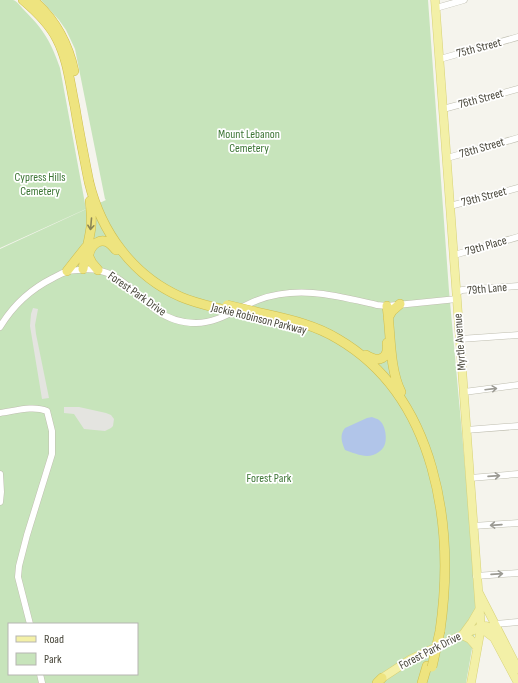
<svg xmlns="http://www.w3.org/2000/svg" width="518" height="683" font-family="'Sofia Sans Condensed',sans-serif">
	<rect width="100%" height="100%" fill="#f5f4ed"/>
	<path fill="#c7e4bb" fill-rule="evenodd" d="M0,0C3,0 9,0 13,0C17,1 21,7 24,10C44,30 51,42 60,68L86,209L0,248Z
		M41,0H428L449,291L475,576L476,626L466,683H0V249L106,200L105,199L75,49L66,30L59,20ZM9,624H137V674H9Z"/>
	<path fill="#e4e4e0" d="M33,308L38,309L35,325L36,334L49,398L42,399L30,326L31,314Z
		M64,407H79L106,413L111,415L114,419L113,426L111,428L105,431L84,429L74,414L64,413Z"/>
	<path fill="#b1c5e9" d="M372,417C374,418 379,419 380,421C386,426 388,442 383,448C381,451 376,454 373,455C364,458 354,453 345,450C342,443 339,435 345,428L367,418Z"/>
	<g fill="none" stroke-linecap="round" stroke-linejoin="round">
		<g stroke="#bfbeb0" stroke-width="7">
			<path id="minor" d="M436,8L464,0
				M440,59L518,37
				M443,109L518,89
				M447,158L518,138
				M450,206L518,188
				M454,255L518,237
				M456,293L462,290L518,286
				M0,327C12,307 31,289 53,278C57,276 62,273 66,272C70,270 74,270 78,270C114,264 131,291 156,310C167,318 182,323 196,323C219,323 237,308 258,300C299,285 337,296 377,305L387,306L457,299
				M460,339L518,335
				M464,392L518,385
				M0,413C15,411 33,405 47,411L52,431V454L27,535L19,566L18,577L30,624
				M466,430L518,426
				M0,474L1,492L0,502
				M470,478L518,474
				M473,526L518,523
				M476,576L518,573
				M495,624L518,622
				M40,674L42,683"/>
		</g>
		<g stroke="#d7d278" stroke-width="9">
			<path id="major" d="M435,0L481,628L471,683
				M479,593L518,669
				M481,628L494,638L518,683
				M464,633L472,622L479,610
				M462,635L470,639L477,647
				M382,678L411,659L471,631L486,626L498,631"/>
		</g>
		<g stroke="#cdbd4f" stroke-width="10">
			<path id="highway" d="M23,0C36,11 49,23 57,39C68,60 70,84 75,107C79,132 84,157 89,182C101,232 133,276 181,297C195,303 210,306 225,310
				M33,0C55,19 68,43 74,71
				M89,254C91,245 100,237 109,243C112,245 114,248 116,250
				M88,255L92,263L98,270
				M83,269C85,254 89,242 91,227C92,218 91,210 90,201
				M67,271L86,247
				M387,306C391,333 389,368 401,392
				M252,311C282,318 312,323 338,339C437,397 455,527 440,631
				M388,318L392,311L400,304
				M366,355C379,363 389,359 387,343
				M377,683L382,678
				M422,683L427,666"/>
		</g>
		<use href="#minor" stroke="#fff" stroke-width="6"/>
		<use href="#major" stroke="#f3f0a7" stroke-width="8"/>
		<use href="#highway" stroke="#eee47f" stroke-width="9"/>
		<g stroke="#cdbd4f" stroke-width="10" stroke-linecap="butt">
			<path id="highway-bridge" d="M227,305L252,311
				M432,667L440,631"/>
		</g>
		<use href="#highway-bridge" stroke="#eee47f" stroke-width="9"/>
	</g>
	<defs><path id="oneway-shaft" d="M-6 0H5M1.5-3L5.5 0L1.5 3" fill="none" stroke-width="1.6" stroke-linecap="round" stroke-linejoin="round"/></defs>
	<use stroke="#8b8656" href="#oneway-shaft" transform="translate(91 224) rotate(95)"/>
	<g stroke="#9b9a93">
		<use href="#oneway-shaft" transform="translate(491 389) rotate(-7)"/>
		<use href="#oneway-shaft" transform="translate(494 476) rotate(-4)"/>
		<use href="#oneway-shaft" transform="translate(496 525) rotate(176)"/>
		<use href="#oneway-shaft" transform="translate(497 574) rotate(-4)"/>
	</g>
	<g text-anchor="middle" dominant-baseline="central" stroke-width="3.5" stroke-linejoin="round" paint-order="stroke">
		<g font-size="12" fill="#49473b" stroke="#fff">
			<text transform="translate(479 48) rotate(-15)">75th Street</text>
			<text transform="translate(481 99) rotate(-15)">76th Street</text>
			<text transform="translate(482 148) rotate(-16)">78th Street</text>
			<text transform="translate(484 197) rotate(-15)">79th Street</text>
			<text transform="translate(486 246) rotate(-16)">79th Place</text>
			<text transform="translate(487 289) rotate(-5)">79th Lane</text>
			<text transform="translate(137 294) rotate(35)">Forest Park Drive</text>
			<text transform="translate(259 319) rotate(14)">Jackie Robinson Parkway</text>
			<text transform="translate(460 342) rotate(-94)">Myrtle Avenue</text>
			<text transform="translate(430 651) rotate(-27)">Forest Park Drive</text>
		</g>
		<g font-size="12" fill="#3c7534" stroke="#fff">
			<text x="249" y="134">Mount Lebanon<tspan x="249" dy="14">Cemetery</tspan></text>
			<text x="40" y="177">Cypress Hills<tspan x="40" dy="14">Cemetery</tspan></text>
			<text x="269" y="478">Forest Park</text>
		</g>
	</g>
	<rect x="8" y="623" width="130" height="52" fill="#ffffff" stroke="#b6b5b1"/>
	<rect x="16" y="636" width="20" height="6" fill="#f3f0a7" stroke="#b6b5b1"/>
	<text x="44" y="643" font-size="12" fill="#49473b">Road</text>
	<rect x="16" y="653" width="20" height="12" fill="#c7e4bb" stroke="#b6b5b1"/>
	<text x="44" y="663" font-size="12" fill="#49473b">Park</text>
</svg>
